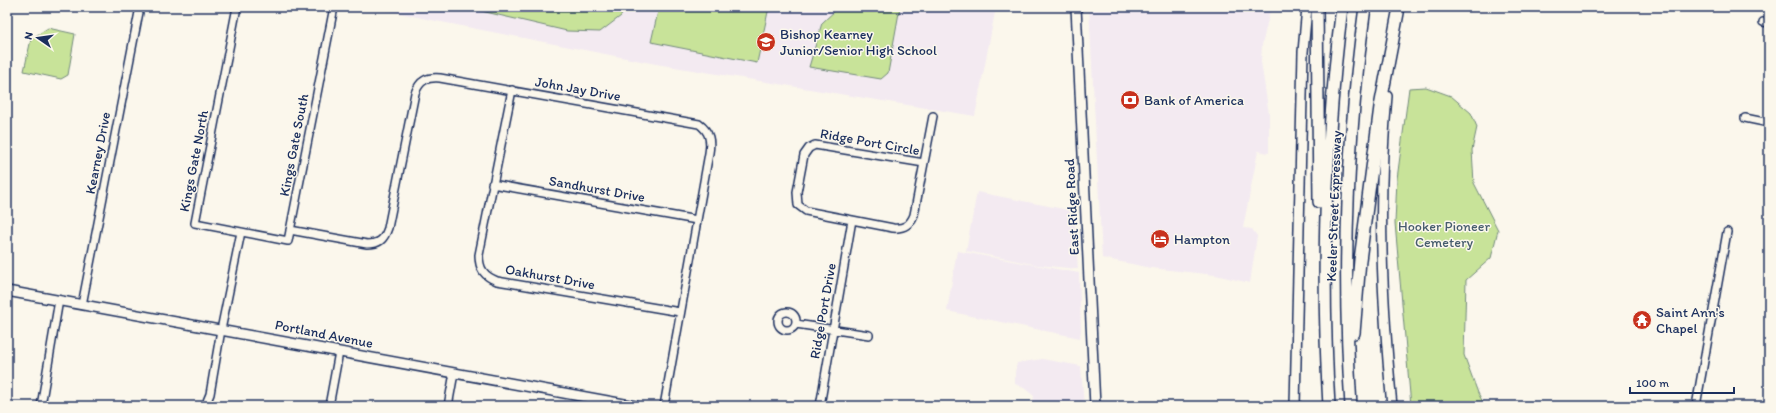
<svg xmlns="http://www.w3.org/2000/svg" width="1776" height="413" font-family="Itim,sans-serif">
	<rect width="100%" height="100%" fill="#fbf7ec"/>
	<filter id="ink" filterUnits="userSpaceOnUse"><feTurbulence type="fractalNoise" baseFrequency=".025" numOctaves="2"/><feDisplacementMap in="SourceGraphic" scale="8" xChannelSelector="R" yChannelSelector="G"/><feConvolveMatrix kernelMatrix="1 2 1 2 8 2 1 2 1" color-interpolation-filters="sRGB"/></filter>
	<g filter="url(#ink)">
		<path fill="#f3eaf1" d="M382,7H996L975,116L656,64L431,20L381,9Z
			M1089,7H1271L1262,45L1261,62L1269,114V153L1258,151L1243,228L1252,229L1257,236L1250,283L1215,275L1151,268L1102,258Z
			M977,192L1074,211L1078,269L1038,265L966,251Z
			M957,251L1079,273L1081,330L1080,338L947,311Z
			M1042,359L1081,366L1084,406H1032L1034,396L1024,388L1015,384V372L1017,363Z"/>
		<path fill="#c8e399" stroke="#72897c" d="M464,7H625L621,16L600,32L567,31Z
			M659,7H769L757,63L651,42Z
			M839,7H900L888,73L881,79L809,67L822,23Z
			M48,28L75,34L68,75L61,79L24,71L31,39Z
			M1426,87L1451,96L1471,113L1477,127L1472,150L1474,183L1498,230L1491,258L1466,280L1464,355L1478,393L1485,406H1411L1395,223L1397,179L1409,88Z"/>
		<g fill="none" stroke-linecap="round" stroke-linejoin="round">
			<g stroke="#1b2f5e" stroke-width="10">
				<path id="minor" d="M237,7L195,223L288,241L334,7
					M1763,22L1769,23
					M512,90L479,255C479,269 484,276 497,281L680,312
					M1745,118L1769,123
					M924,163L815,145L809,148L804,155L797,192L798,205L806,211L893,228C904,229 910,225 914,215L933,116
					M492,184L697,220
					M290,230L367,244C379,244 384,240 388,228L415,93C420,80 427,77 440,78L699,124C710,132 711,141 709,153L664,406
					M82,305L140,7
					M778 321a9 9 0 1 1 18 0a9 9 0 1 1-18 0Z
					M796,324L869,335
					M7,406H9
					M41,406L59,300
					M205,406L210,394L221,330L241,232
					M329,406L339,352
					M448,406L454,373
					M820,406L852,220
					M1696,406L1727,232"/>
			</g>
			<g stroke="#1b2f5e" stroke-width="12">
				<path id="major" d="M1076,7L1095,406
					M1387,96C1377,202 1382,301 1392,406
					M7,291L635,406
					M1295,406L1303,52L1307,7"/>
			</g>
			<g stroke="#1b2f5e" stroke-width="14">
				<path id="highway" d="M1317,7L1319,202
					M1354,333L1360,260L1380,107L1398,13
					M1329,406C1321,271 1325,141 1342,7
					M1351,406C1342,273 1347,139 1365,7"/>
			</g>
			<use href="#minor" stroke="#fbf7ec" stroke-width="7"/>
			<use href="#major" stroke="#fbf7ec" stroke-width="9"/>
			<use href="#highway" stroke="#fbf7ec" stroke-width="11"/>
		</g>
	</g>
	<defs>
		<g id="school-disc" transform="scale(1)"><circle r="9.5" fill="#c8321e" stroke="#fbf7ec"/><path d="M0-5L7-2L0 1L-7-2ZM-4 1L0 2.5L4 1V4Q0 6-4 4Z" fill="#fff"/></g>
		<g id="bank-disc" transform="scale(1)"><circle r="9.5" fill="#c8321e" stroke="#fbf7ec"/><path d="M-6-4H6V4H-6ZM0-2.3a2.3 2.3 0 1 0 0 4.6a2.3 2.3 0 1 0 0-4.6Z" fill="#fff"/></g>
		<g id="hotel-disc" transform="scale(1)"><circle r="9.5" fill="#c8321e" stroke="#fbf7ec"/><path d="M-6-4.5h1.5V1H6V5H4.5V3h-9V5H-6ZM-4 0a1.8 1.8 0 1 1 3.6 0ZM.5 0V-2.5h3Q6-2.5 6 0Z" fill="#fff"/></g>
		<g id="temple-disc" transform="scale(1)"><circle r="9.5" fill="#c8321e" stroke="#fbf7ec"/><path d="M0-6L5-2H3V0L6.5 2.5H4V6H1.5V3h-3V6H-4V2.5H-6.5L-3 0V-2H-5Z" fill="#fff"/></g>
	</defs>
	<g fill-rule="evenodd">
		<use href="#school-disc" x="766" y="42"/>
		<use href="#bank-disc" x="1130" y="100"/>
		<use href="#hotel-disc" x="1160" y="239"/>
		<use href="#temple-disc" x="1642" y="320"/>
	</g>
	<g text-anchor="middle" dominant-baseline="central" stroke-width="3" stroke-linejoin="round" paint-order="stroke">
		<g font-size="14" fill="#1b2f5e" stroke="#fbf7ec" text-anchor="start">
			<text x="780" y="34">Bishop Kearney<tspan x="780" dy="16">Junior/Senior High School</tspan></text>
			<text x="1144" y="100">Bank of America</text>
			<text x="1174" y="239">Hampton</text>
			<text x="1656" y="312">Saint Ann's<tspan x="1656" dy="16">Chapel</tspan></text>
		</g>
		<g font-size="14" fill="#1b2f5e" stroke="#fbf7ec">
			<text transform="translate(578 89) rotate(10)">John Jay Drive</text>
			<text transform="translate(870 142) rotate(10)">Ridge Port Circle</text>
			<text transform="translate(294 145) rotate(-79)">Kings Gate South</text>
			<text transform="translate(98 153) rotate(-79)">Kearney Drive</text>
			<text transform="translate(194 161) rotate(-79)">Kings Gate North</text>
			<text transform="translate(597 189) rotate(10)">Sandhurst Drive</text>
			<text transform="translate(1334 206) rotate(-88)">Keeler Street Expressway</text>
			<text transform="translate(1072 207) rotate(-93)">East Ridge Road</text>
			<text transform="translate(550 277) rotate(10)">Oakhurst Drive</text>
			<text transform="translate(823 311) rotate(-80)">Ridge Port Drive</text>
			<text transform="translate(324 334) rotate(11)">Portland Avenue</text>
		</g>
		<g font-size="14" fill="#465c6d" stroke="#fbf7ec">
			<text x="1444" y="226">Hooker Pioneer<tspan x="1444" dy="16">Cemetery</tspan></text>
		</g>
	</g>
	<rect width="1776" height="413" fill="none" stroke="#fbf7ec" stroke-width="24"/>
	<rect x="12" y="12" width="1752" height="389" fill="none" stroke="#1b2f5e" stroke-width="1.5" filter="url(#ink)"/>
	<g transform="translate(38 38) rotate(283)" stroke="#fbf7ec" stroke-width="3" paint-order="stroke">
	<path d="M0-3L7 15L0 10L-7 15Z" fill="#1b2f5e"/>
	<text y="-6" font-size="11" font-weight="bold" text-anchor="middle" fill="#1b2f5e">N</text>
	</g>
	<path d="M1630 387v6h104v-6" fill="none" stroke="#1b2f5e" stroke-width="2"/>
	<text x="1636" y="387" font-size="12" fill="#1b2f5e" stroke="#fbf7ec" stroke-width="3" paint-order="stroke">100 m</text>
</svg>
